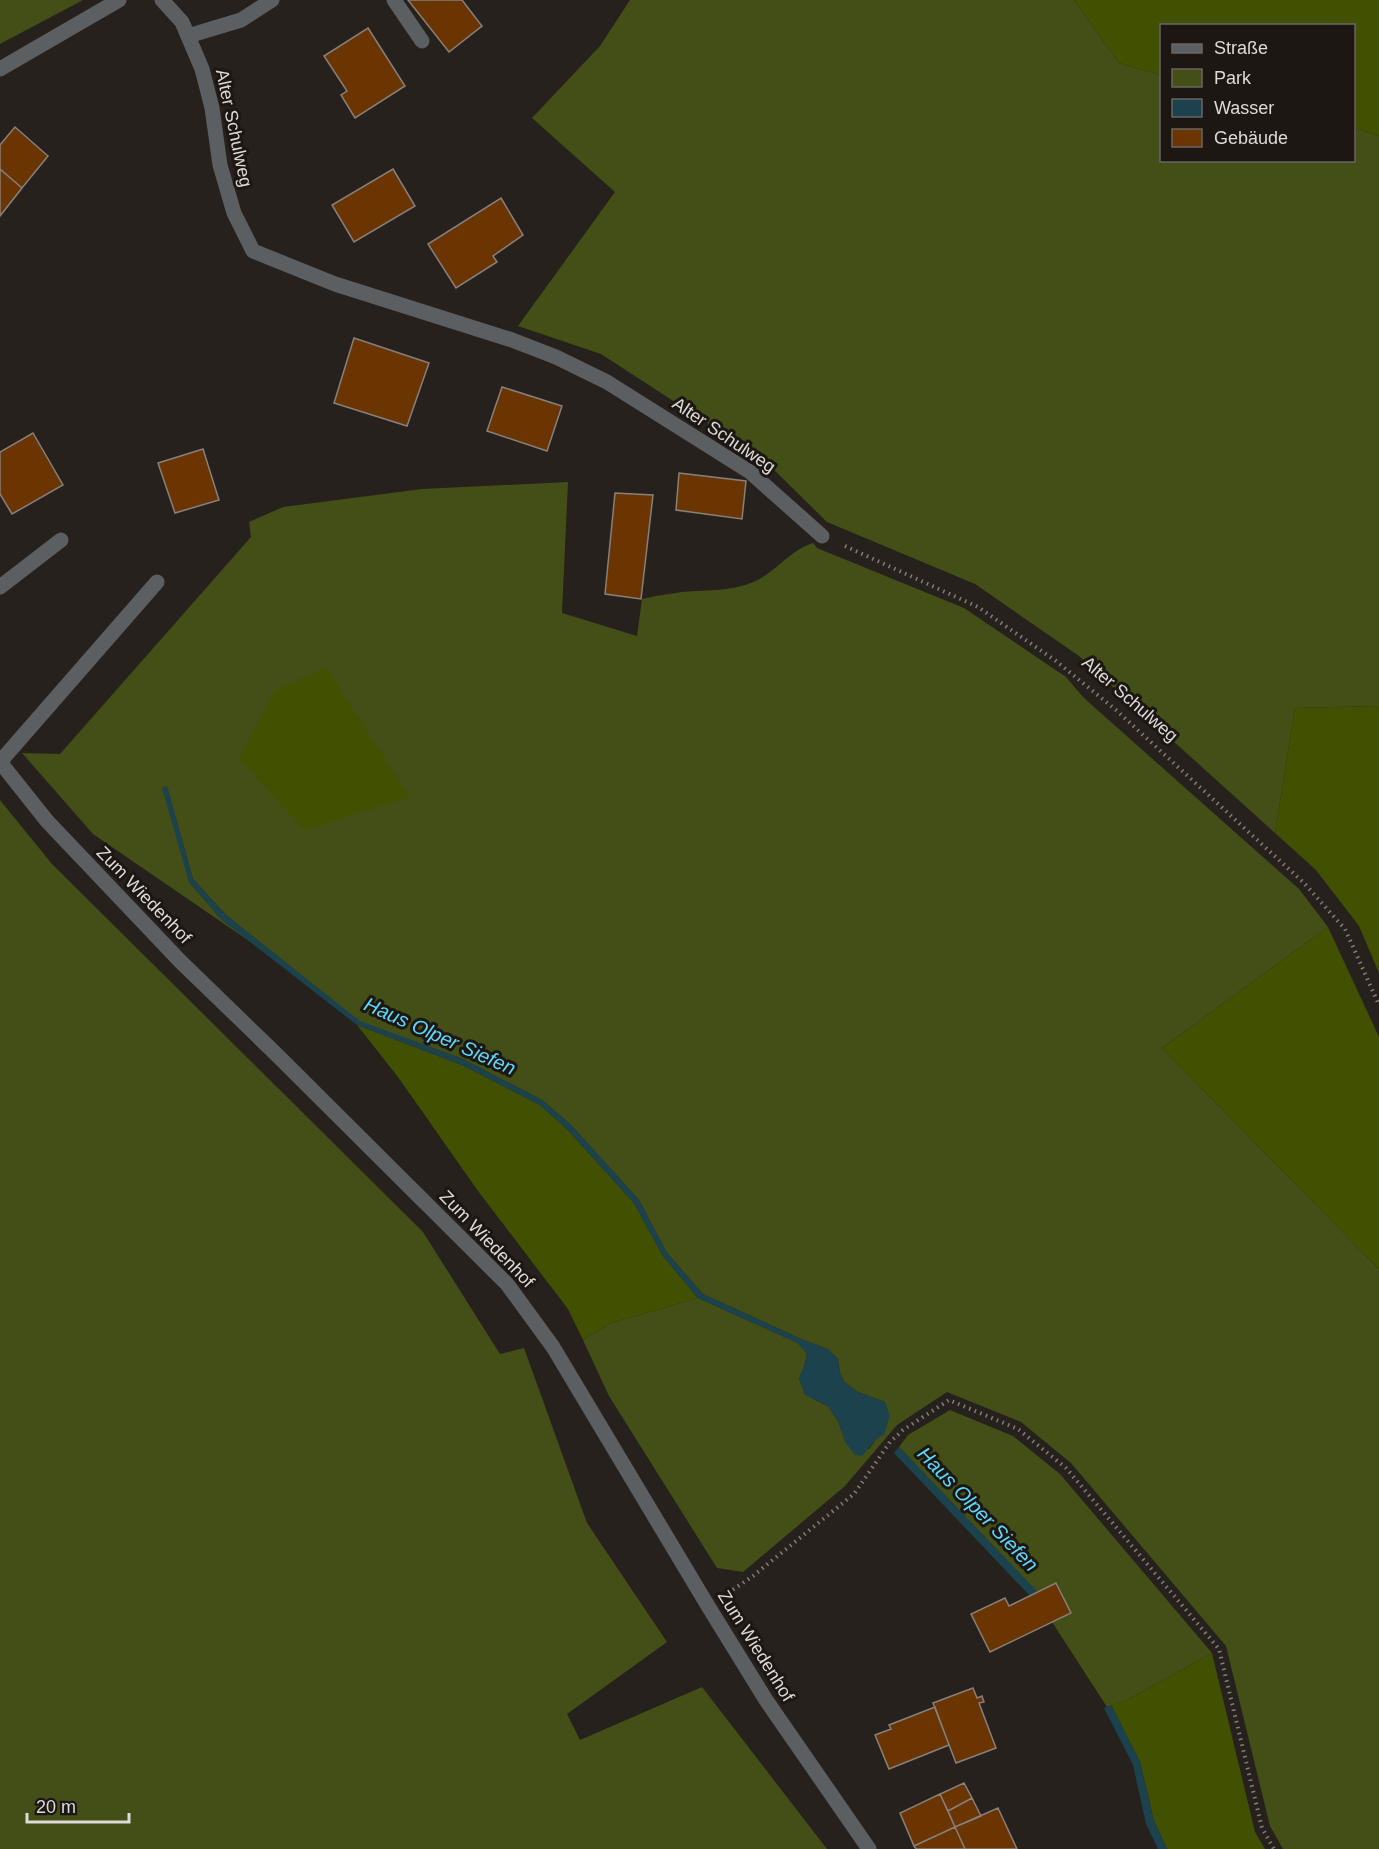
<svg xmlns="http://www.w3.org/2000/svg" width="1379" height="1849" font-family="Arial,sans-serif">
	<rect width="100%" height="100%" fill="#26211d"/>
	<path fill="#434f16" d="M0,0H83L0,44Z
		M630,0H1074L1119,63L1161,75L1162,160H1354V128L1379,136V706L1295,708L1275,833L1079,656L975,584L827,522L764,460L601,354L518,326L615,192L532,118L600,46Z
		M568,482L562,613L637,636L642,599C659,595 678,592 696,591C716,590 733,590 751,583C775,574 788,551 813,543L817,548L964,608L1066,677L1084,698L1299,889L1328,927L1162,1048L1379,1269V1849H1283L1270,1826L1226,1646L1071,1463L1021,1422L947,1392L897,1425L845,1486L743,1572L717,1568L609,1396L583,1340L611,1323L698,1298L798,1343L807,1353L805,1364L799,1379L815,1400L828,1406L838,1421L846,1443L869,1449L876,1439L885,1402L858,1392L844,1382L840,1372L838,1359L828,1349L801,1339L703,1294L667,1253L639,1200L570,1124L542,1100L463,1059L360,1022L226,915L193,879L167,787L189,882L222,920L265,952L93,834L22,753L60,754L251,537L249,522L283,507L422,489Z
		M0,800L52,864L423,1232L500,1354L524,1348L587,1523L667,1642L567,1714L580,1740L702,1687L827,1849H0Z
		M950,1410L1013,1436L1060,1474L1212,1653L1127,1700L1107,1707L1052,1622L1071,1613L1057,1583L1037,1592L899,1447L908,1435Z"/>
	<path fill="#425002" d="M1074,0H1379V136L1354,128V26H1162L1161,75L1119,63Z
		M326,667L410,797L305,830L239,759L275,691Z
		M1379,706V973L1359,926L1316,870L1275,833L1295,708Z
		M1328,927L1379,1037V1269L1162,1048Z
		M357,1025L462,1065L540,1105L566,1128L634,1203L663,1256L698,1298L611,1323L583,1340L568,1309L478,1191L398,1077Z
		M1212,1653L1255,1832L1265,1849H1167L1154,1821L1140,1762L1111,1705L1127,1700Z"/>
	<path fill="#1b424d" d="M167,786L193,879L226,915L360,1021L463,1059L542,1100L570,1124L639,1200L667,1253L703,1294L801,1339L828,1349L838,1359L840,1372L844,1382L858,1392L885,1402L890,1416L884,1435L876,1439L862,1456L855,1455L846,1443L838,1421L828,1406L805,1395L799,1379L805,1364L807,1354L798,1343L698,1298L663,1256L634,1203L566,1128L540,1105L462,1065L357,1025L222,920L189,882L162,788Z
		M899,1447L1035,1589L1037,1592L1030,1596L894,1453Z
		M1111,1705L1140,1762L1154,1821L1167,1849H1158L1146,1824L1133,1765L1104,1708Z"/>
	<path fill="#6b3502" stroke="#87807b" stroke-width="1.5" d="M408,0H462L482,26L449,52Z
		M368,28L405,86L355,118L341,95L347,91L324,56Z
		M15,127L48,156L22,188L0,169V145Z
		M0,169L22,188L0,216Z
		M393,169L415,206L354,242L332,205Z
		M501,198L523,235L493,256L497,262L456,288L428,244Z
		M354,338L429,363L407,426L334,403Z
		M502,387L562,406L547,451L487,431Z
		M33,433L63,485L12,514L0,494V452Z
		M203,449L219,500L175,513L158,463Z
		M679,473L746,481L742,519L676,510Z
		M615,493L653,495L641,599L605,594Z
		M1056,1583L1071,1613L990,1652L971,1614L1005,1598L1009,1606Z
		M973,1688L977,1698L982,1696L984,1702L979,1703L996,1748L956,1763L933,1703Z
		M935,1707L949,1745L889,1769L875,1735L891,1729L889,1725Z
		M964,1783L972,1798L948,1811L940,1794Z
		M940,1794L955,1827L914,1846L900,1813Z
		M972,1798L981,1816L955,1827L948,1811Z
		M998,1808L1017,1849H965L955,1827Z
		M955,1827L965,1849H916L914,1846Z"/>
	<g fill="none" stroke-linecap="round" stroke-linejoin="round">
		<path stroke="#827e7a" stroke-width="4" stroke-dasharray="1.5 4.5" stroke-linecap="butt" d="M845,546L978,607L1056,661L1116,710L1304,883L1345,929L1379,1005
			M728,1593L753,1576L854,1494L890,1442L903,1430L949,1400L1018,1429L1066,1468L1219,1649L1262,1828L1274,1849"/>
		<path stroke="#5c5f61" stroke-width="15" d="M394,0L422,41
			M188,36L241,20L272,0
			M0,587L61,540
			M0,762L157,582"/>
		<path stroke="#5c5f61" stroke-width="15" d="M162,0L182,22L202,69L212,108L220,165L234,213L253,251L335,284L512,340L556,357L607,382L750,472L822,536
			M0,69L119,0
			M0,762L47,821L180,961L277,1055L507,1284L553,1347L708,1606L766,1700L869,1849"/>
	</g>
	<g text-anchor="middle" dominant-baseline="central" stroke-width="6" stroke-linejoin="round" paint-order="stroke">
		<g font-size="18" fill="#dedad7" stroke="#1d1714">
			<text transform="translate(234 128) rotate(78)">Alter Schulweg</text>
			<text transform="translate(724 435) rotate(34)">Alter Schulweg</text>
			<text transform="translate(1130 699) rotate(41)">Alter Schulweg</text>
			<text transform="translate(144 895) rotate(46)">Zum Wiedenhof</text>
			<text transform="translate(487 1239) rotate(46)">Zum Wiedenhof</text>
			<text transform="translate(756 1646) rotate(58)">Zum Wiedenhof</text>
		</g>
		<g font-size="20" font-style="italic" fill="#5dd9fd" stroke="#1d1714">
			<text transform="translate(440 1036) rotate(24)">Haus Olper Siefen</text>
			<text transform="translate(978 1509) rotate(46)">Haus Olper Siefen</text>
		</g>
	</g>
	<rect x="1160" y="24" width="195" height="138" fill="#1d1714" stroke="#6a6562" stroke-width="1.5"/>
	<rect x="1172" y="44" width="30" height="9" fill="#5c5f61" stroke="#6a6562" stroke-width="1.5"/>
	<text x="1214" y="54" font-size="18" fill="#dedad7">Straße</text>
	<rect x="1172" y="69" width="30" height="18" fill="#434f16" stroke="#6a6562" stroke-width="1.5"/>
	<text x="1214" y="84" font-size="18" fill="#dedad7">Park</text>
	<rect x="1172" y="99" width="30" height="18" fill="#1b424d" stroke="#6a6562" stroke-width="1.5"/>
	<text x="1214" y="114" font-size="18" fill="#dedad7">Wasser</text>
	<rect x="1172" y="129" width="30" height="18" fill="#6b3502" stroke="#6a6562" stroke-width="1.5"/>
	<text x="1214" y="144" font-size="18" fill="#dedad7">Gebäude</text>
	<path d="M27 1813v9h102v-9" fill="none" stroke="#dedad7" stroke-width="3"/>
	<text x="36" y="1813" font-size="18" fill="#dedad7" stroke="#1d1714" stroke-width="4.5" paint-order="stroke">20 m</text>
</svg>
